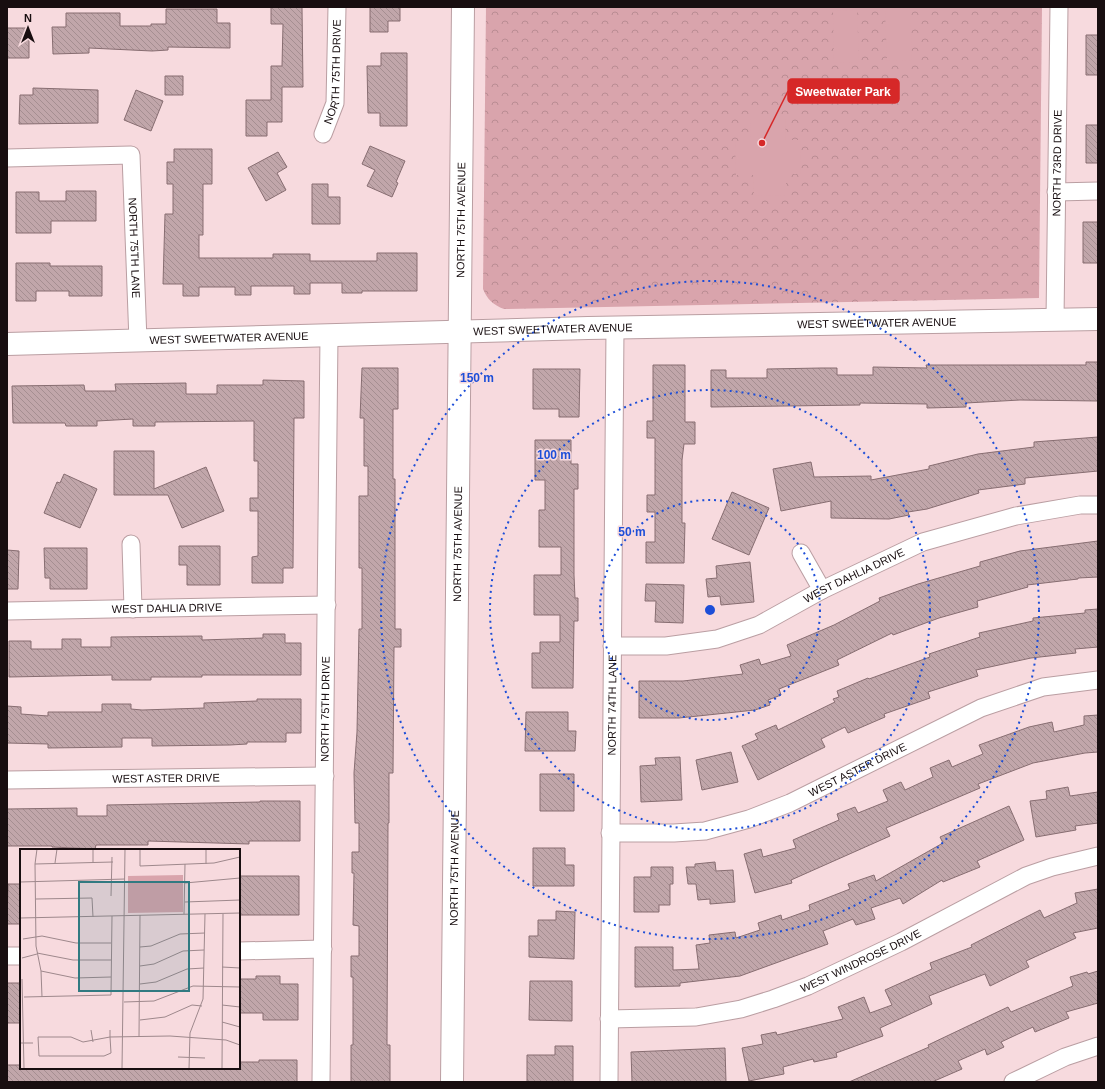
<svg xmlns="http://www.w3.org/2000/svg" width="1105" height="1089" font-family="Arial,sans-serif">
	<defs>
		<pattern id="park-crowns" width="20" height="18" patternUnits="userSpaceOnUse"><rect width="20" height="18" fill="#d9a4ac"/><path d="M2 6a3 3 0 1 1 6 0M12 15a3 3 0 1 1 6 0" fill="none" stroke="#ba8c93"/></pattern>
		<pattern id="building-back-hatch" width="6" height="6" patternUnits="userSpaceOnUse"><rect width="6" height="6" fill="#c1a6aa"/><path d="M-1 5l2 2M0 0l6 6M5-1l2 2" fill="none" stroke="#a58e91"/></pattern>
	</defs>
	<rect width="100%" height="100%" fill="#f7dade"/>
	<path fill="url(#park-crowns)" d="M486,7H1042L1039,298L504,309C493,305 487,299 483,289Z"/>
	<path fill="#d9a4ac" d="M910,8L912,60L887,61L885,9Z
		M857,10L859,62L834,63L833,11Z
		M750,119H785L786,140H800L801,174H786V195L754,196L753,175H736L735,141H751Z"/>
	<path fill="url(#building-back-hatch)" stroke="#876d71" d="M271,7H302L303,87H282V122H267V136H246V100H271V66H282L283,24H271Z
		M370,7H400V21H388V32H370Z
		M166,9H217V23H230V48L168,47V50L152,51L89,48V53L53,54L52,27H66V13H120V26H151V24H166Z
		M7,28H29V58H7Z
		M1086,35H1098V75H1086Z
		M381,53H407V126H380V113H368L367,66H381Z
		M165,76H183V95H165Z
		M33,88L98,90V123L19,124L20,95H33Z
		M136,90L163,101L151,131L124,120Z
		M1086,125H1098V163H1086Z
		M370,146L405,161L396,182L398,183L392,197L367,186L375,170L362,164Z
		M174,149H212V184H203V235H199V258H273V254H310V261H377V253H417V291H362V293H342V283H310V294H294V286H251V295H235V287H199V296H183V284H163L165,214H173V184H167V162H174Z
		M278,152L287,167L277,173L286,190L266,201L248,168Z
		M312,184H328V197H340V224H312Z
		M66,191H96V221H51V233H16V192H39V201H66Z
		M1083,222H1098V263H1083Z
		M16,263H50V266H102V296H69V291H36V301H16Z
		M1086,362H1098V401L1020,400L966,403V407L927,408V404L860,403V405L711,407V370H726V378H767V369L821,368H837V375H873V367L927,368L926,365H1086Z
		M653,365H685V422H695V444H684L682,460V523H685L684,563H646V542H655V512H647V495H655V438H647V421H653Z
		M362,368H398V409H393V479H395V629H401V647H394L393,773H389V823H388L387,1045H390V1082H351V1045H353V977H351V956H359V926L353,925L354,873H352V852H359V823H355L354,773L357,732L359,629H362V568H359V496H368V466H364V418H360Z
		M533,369H580L579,417H559V409H533Z
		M263,380L304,381V418H294L293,568H283V583H252V557L258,556V511H250V498H258V461H254V421L155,422V426H133V419L97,421V426H66L65,423H13L12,386L84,385L85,391H116L115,384L186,383V394H217V385H263Z
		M1098,437V471L1025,478V484L978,490L979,493L927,509L908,512L909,515L889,519L831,518V501L781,511L773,469L811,462L814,477L871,476V480L929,469V466L978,454L1034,447V442Z
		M535,440H571V464H578V489H574V575L575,598H578V621H574L573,688H532V653H540V642H560V615H534V575H561V547H539V510H545V480H535Z
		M114,451H154V489L206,467L224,511L182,528L168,495H114Z
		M64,474L97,489L80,528L44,513L57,482L60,483Z
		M732,492L769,508L749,555L712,539Z
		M1098,541V577L1078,578V579L1027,585L1028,587L977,601L978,607L939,618L893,635L892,633L837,660L839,665L779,689L781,695L768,700L770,705L755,710L679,718H639V681H683L743,674L740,665L759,659L761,665L791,656L787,645L834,625L880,601L879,598L918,584L980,566V562L1020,551Z
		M179,546H220V585H187V565H179Z
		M44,548H87V589H50V578H45Z
		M7,550L19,551L18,589H7Z
		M750,562L754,602L721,605L720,596L708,597L706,579L717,578L716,566Z
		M646,584L684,585L683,623L655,622L656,601H645Z
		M1098,609V647L1075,649L1076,653L1031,658L976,670L978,676L928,692L930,698L884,714L885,717L848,733L845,727L821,739L825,747L758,780L742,746L758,739L755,734L776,725L778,730L835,702L833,699L839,697L837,691L868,678L869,679L930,657L929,654L980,637L979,633L1033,621V618L1085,613V610Z
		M263,634H285V643H301V675H202V677H151V680H112V675L9,677V641H31V649H62V639H81V647H111V637L202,636V640L263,638Z
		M257,699H301V733H286V742H247V744L230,745L152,746V738H122V747L48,748V744L7,743V706L21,707V714L48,716V712H102V704H131V709L142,710L204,708V703L257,701Z
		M526,712H568V731H576L575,751H525Z
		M1098,715V752L1085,753L1033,763L978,784L980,788L886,828L890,836L791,880L792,883L755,893L744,854L761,849L763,857L796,848L793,840L839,820L837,814L855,807L858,813L888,801L883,790L901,782L905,790L933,777L930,768L949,760L952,767L983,754L979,745L1029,727L1052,722L1054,732L1084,725V716Z
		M731,752L738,782L702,790L696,760Z
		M680,757L682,800L641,802L640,766L656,765L655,758Z
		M540,774H574V811H540Z
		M1068,787L1070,796L1098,792V823L1075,826L1076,830L1036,837L1030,801L1047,799L1046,791Z
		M260,801H300V841H249V844L148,841V845H96L95,849L52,847V846H7V809L77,808V816H107V805L260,802Z
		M1009,806L1024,840L977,861L980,867L943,882L942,880L903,904L900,898L871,908L875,919L856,925L853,919L823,931L828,944L740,976L680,983V986L635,987V947H673V970L699,969L696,945L710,943L709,935L735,932L736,938L760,930L758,923L781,915L782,920L810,910L809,905L850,889L848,884L874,875L876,881L943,843L940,837Z
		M533,848H565V865H574V886H533Z
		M715,862L716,871L733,870L735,902L710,904V899L698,900L696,884H688L686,867H695V864Z
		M651,867H673V884H670V905H659V912H634V877H651Z
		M239,876H299V915H239Z
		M8,884H21V924H7Z
		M1098,889V928L1073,933L1076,938L1026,961L1029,967L990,986L985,974L929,996L932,1004L880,1028L883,1036L836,1053L837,1057L814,1062L813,1059L783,1067L784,1074L749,1081L742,1048L763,1044L761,1035L776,1032L777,1035L843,1019L838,1007L864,997L870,1013L892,1005L885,990L932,969L930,963L972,947L971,945L1040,910L1044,918L1077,903L1075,893Z
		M556,911L575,912L574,959L529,957V936H538V920H556Z
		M1098,971V1003L1066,1012L1069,1018L1035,1032L1033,1027L1001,1042L1004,1047L987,1055L985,1049L958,1061L962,1069L932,1082H849L929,1047L928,1045L1008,1007L1011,1012L1073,986L1070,977L1087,972L1088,974Z
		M256,976H280V984H298V1020H263V1013H239V979H256Z
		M530,981H572V1021L529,1020Z
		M7,983H21V1023H7Z
		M555,1046H573V1082H527V1055H555Z
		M725,1048L726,1082H632L631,1052Z
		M259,1060H297V1082H7V1065H21V1068H239V1062H259Z"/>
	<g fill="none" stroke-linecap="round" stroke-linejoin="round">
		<g stroke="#ba9ea2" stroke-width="19">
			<g id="street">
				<path id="s1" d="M323,134L335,103L337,7"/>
				<path id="s2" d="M7,158L131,155L138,341"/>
				<path d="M1056,192L1098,191"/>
				<path id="s3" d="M1055,320L1059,7"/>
				<path d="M131,544L133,609"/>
				<path d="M801,553L822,590"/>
				<path id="s4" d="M7,611L327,605"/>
				<path id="s5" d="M612,646H666L717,639L759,625L822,590L923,542L1016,516L1080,505H1098"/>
				<path id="s6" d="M7,780L325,776"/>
				<path id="s7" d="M610,833H674L705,831L749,819L790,803L981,708L1043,687L1098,680"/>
				<path d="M239,951L323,949"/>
				<path d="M7,956H21"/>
				<path id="s8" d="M609,1019L696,1017L741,1009L773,999L808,986L901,942L1026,876L1052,867L1098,856"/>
				<path id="s9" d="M321,1082L329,336"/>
				<path id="s10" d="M609,1082L615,328"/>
				<path d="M1013,1082L1065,1057L1098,1046"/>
			</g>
		</g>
		<g stroke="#ba9ea2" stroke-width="24">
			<g id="secondary">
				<path id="s11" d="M7,344L588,328L1098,319"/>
				<path id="s12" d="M452,1082L463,7"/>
			</g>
		</g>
		<use href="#street" stroke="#fff" stroke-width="17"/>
		<use href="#secondary" stroke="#fff" stroke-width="22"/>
	</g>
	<g fill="none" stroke="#1d4ed8" stroke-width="2" stroke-dasharray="2 4">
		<circle cx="710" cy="610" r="110"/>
		<circle cx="710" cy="610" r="220"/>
		<circle cx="710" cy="610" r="329"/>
	</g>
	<g text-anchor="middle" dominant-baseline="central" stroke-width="3" stroke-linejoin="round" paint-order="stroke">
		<g font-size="11" fill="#180e10" stroke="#f7dade">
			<text stroke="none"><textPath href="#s1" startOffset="64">NORTH 75TH DRIVE</textPath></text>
			<text stroke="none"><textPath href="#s3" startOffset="157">NORTH 73RD DRIVE</textPath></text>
			<text stroke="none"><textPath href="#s12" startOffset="862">NORTH 75TH AVENUE</textPath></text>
			<text stroke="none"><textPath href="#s2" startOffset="217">NORTH 75TH LANE</textPath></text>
			<text stroke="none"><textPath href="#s11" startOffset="870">WEST SWEETWATER AVENUE</textPath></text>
			<text stroke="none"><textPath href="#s11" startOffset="546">WEST SWEETWATER AVENUE</textPath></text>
			<text stroke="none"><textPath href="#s11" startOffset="222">WEST SWEETWATER AVENUE</textPath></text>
			<text stroke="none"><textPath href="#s12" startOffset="538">NORTH 75TH AVENUE</textPath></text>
			<text stroke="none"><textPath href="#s5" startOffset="257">WEST DAHLIA DRIVE</textPath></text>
			<text stroke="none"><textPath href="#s4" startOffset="160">WEST DAHLIA DRIVE</textPath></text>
			<text stroke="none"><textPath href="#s10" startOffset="377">NORTH 74TH LANE</textPath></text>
			<text stroke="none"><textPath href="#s9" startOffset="373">NORTH 75TH DRIVE</textPath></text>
			<text stroke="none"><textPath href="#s7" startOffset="260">WEST ASTER DRIVE</textPath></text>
			<text stroke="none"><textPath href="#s6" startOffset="159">WEST ASTER DRIVE</textPath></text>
			<text stroke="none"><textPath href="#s12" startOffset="214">NORTH 75TH AVENUE</textPath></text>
			<text stroke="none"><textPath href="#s8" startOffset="262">WEST WINDROSE DRIVE</textPath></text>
		</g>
	</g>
	<g transform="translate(20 849)">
		<rect width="220" height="220" fill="#f7dade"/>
		<path d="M163,26V63L108,64V27Z" fill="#d9a4ac"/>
		<path fill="none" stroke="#9e888c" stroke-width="1" d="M17,0L15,15L16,97L21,122L22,148M73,0V13M120,0V17L194,14L220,8M35,14L37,0M15,15L93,13M186,15V0M0,33L105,30M165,34L220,29M91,47L92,8M16,50L72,49L73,68M165,53L220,51M164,65L165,15M0,69L220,64M3,90L22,87L56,94H91M120,98L131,97L160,85L185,84M17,104L53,111H91M2,109L17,105M120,117L134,115L163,102L184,101M202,118L220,119M21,122L55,129L91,128M2,130L4,220M120,135L136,133L167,120L184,119M4,148L91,146L92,67M104,153L134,152L173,137L220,138M202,156L220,158M120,171L145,168L172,156L182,157M202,173L220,178M71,181L73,193M90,181V188L91,204L84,207H19L18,188H51L63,193L90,188L150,187L206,191L220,196M119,188L120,66M0,194H13M158,208L185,209M102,220L105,0M169,220L170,184L183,150L185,65M202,220L203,65"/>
		<path fill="#317a81" fill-opacity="0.15" stroke="#317a81" stroke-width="2" d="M59,33H169V142H59Z"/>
		<rect width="220" height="220" fill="none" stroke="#180e10" stroke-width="2"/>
	</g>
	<circle cx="710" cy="610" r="6" fill="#1d4ed8" stroke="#f7dade" stroke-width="2"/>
	<g font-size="12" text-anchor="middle" font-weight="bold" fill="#1d4ed8" stroke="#f7dade" stroke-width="3" stroke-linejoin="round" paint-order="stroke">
		<text x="477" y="382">150 m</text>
		<text x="554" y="459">100 m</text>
		<text x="632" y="536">50 m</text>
	</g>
	<path fill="none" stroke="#d62828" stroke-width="1.5" d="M762 143L788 91"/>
	<circle fill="#d62828" stroke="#f7dade" stroke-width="1.5" cx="762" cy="143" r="4"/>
	<rect fill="#d62828" stroke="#d62828" stroke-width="1.5" x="788" y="79" width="111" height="24" rx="4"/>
	<g font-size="12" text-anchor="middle" font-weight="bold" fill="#fff">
		<text x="843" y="96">Sweetwater Park</text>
	</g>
	<rect width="1105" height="1089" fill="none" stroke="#180e10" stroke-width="16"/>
	<g transform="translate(28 28)" stroke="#f7dade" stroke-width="3" paint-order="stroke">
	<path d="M0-3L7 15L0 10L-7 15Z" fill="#180e10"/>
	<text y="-6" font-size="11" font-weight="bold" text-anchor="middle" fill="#180e10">N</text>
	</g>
</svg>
